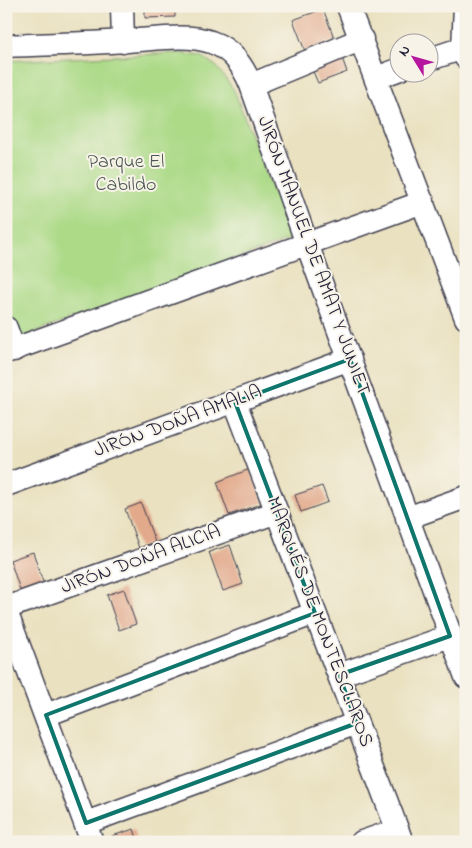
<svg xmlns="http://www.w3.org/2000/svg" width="472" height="848" font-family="'Indie Flower',sans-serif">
	<rect width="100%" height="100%" fill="#f7f3e8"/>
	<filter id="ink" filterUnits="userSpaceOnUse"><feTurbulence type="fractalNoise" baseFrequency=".02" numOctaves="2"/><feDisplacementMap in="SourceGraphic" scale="10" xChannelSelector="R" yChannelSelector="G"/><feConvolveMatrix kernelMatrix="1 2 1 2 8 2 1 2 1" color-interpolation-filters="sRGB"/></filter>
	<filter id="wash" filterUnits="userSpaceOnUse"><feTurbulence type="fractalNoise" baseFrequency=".0096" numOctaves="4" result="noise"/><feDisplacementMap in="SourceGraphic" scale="20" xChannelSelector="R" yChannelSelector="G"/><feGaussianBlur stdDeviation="1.12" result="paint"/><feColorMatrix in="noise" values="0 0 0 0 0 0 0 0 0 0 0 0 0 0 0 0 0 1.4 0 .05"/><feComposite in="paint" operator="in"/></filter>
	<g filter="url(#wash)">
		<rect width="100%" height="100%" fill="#eae1c0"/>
		<path fill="#acda87" stroke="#677e61" d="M178,53L201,56L216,66L234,90L291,239L17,339L6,303V61Z"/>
		<g id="blocks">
			<path fill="#e2a98b" d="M145,6H175V17L145,18Z
				M323,9L335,40L305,51L293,20Z
				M341,55L347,72L318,83L311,67Z
				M250,469L263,503L229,515L217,482Z
				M322,486L328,502L301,512L295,495Z
				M141,503L155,542L139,548L125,509Z
				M230,545L243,584L223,591L209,552Z
				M33,552L44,585L21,593L10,560Z
				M124,589L136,624L119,630L107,595Z
				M134,829L138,842H114L112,836Z"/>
		</g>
	</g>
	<g filter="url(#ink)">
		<use href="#blocks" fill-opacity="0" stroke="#403f4f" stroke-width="1"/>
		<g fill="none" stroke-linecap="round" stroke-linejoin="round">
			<g stroke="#403f4f" stroke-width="25">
				<path id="minor" d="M122,6L123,42
					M348,6L466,318
					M465,6L463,48L466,58
					M6,46C46,44 85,44 124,41C150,40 187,33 211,42C232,49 243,66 251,85L307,244L466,677
					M430,59L463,48
					M376,78L400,69
					M251,85L362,39
					M6,328L14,350
					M6,352L423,202
					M235,402L402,842
					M6,485L350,359
					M407,518L466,497
					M6,608L277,512
					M6,611L92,842
					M339,675L450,636
					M46,715L315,613
					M86,823L357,723
					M362,842L397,830"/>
			</g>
			<use href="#minor" stroke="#fff" stroke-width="22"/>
		</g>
	</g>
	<path fill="none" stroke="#0f766e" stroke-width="4" stroke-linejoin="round" d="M350,359L450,636L339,675L357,723L86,823L46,715L315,613L235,402Z"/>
	<g text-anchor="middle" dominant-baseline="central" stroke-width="4" stroke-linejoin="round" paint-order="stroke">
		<g font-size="20" fill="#4b5952" stroke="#f7f3e8">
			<text x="126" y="162">Parque El<tspan x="126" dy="23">Cabildo</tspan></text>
		</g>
		<g font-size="20" fill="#22223b" stroke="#f7f3e8">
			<text transform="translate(313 256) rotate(70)">JIRÓN MANUEL DE AMAT Y JUNIET</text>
			<text transform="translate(178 422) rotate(-20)">JIRÓN DOÑA AMALIA</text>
			<text transform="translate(141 560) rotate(-20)">JIRÓN DOÑA ALICIA</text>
			<text transform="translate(319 622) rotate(69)">MARQUÉS DE MONTESCLAROS</text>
		</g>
	</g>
	<rect width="472" height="848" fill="none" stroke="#f7f3e8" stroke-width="25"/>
	<g transform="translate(414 58) rotate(307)"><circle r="24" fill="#f7f3e8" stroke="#a29fa3"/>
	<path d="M0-4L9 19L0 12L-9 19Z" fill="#b5179e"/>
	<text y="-8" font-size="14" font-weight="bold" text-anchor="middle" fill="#22223b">N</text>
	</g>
</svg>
